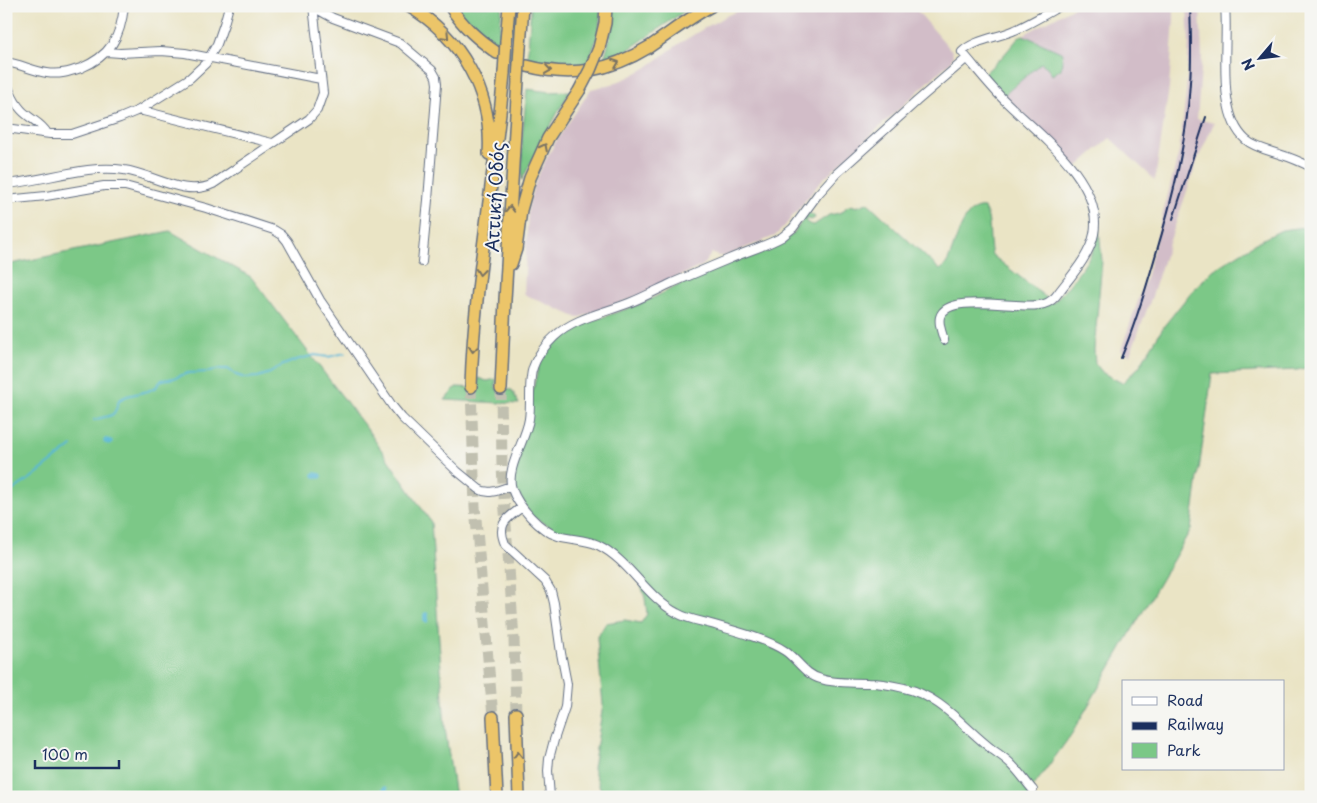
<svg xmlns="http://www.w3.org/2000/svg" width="1317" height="803" font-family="'Playpen Sans',sans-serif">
	<rect width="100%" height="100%" fill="#f6f6f2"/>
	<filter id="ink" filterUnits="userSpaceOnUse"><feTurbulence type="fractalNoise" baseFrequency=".02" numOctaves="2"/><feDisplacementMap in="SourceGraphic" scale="10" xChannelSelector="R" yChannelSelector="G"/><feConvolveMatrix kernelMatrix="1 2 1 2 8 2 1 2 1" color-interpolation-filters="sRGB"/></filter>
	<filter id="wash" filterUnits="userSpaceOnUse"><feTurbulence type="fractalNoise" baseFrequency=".0096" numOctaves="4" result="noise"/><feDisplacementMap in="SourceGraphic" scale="20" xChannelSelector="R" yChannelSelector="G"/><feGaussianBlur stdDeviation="1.12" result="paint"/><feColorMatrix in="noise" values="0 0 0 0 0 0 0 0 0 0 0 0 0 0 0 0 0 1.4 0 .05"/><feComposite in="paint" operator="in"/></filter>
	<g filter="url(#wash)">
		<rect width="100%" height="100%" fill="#eae4c5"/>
		<path fill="#d2bdc8" d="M750,6H913L952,51L953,56L951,61L821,181L784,227L775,236L725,256H718L712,253L702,266L670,280L641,295L578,318L524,294L528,209L533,189L542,167L555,143L591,89L612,84L629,77L646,68L680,43L708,26L728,15Z
			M1076,6H1174V20L1169,88L1155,180L1110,138L1077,167L1004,95L1041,63L1047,67L1027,37L1023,35Z
			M1187,6H1200L1202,56L1197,119L1214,123L1198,159L1168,246L1152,296L1130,355L1121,350L1146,278L1179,152L1186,94L1189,42Z"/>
		<path fill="#7bc887" stroke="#4b7c72" d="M456,6H502L498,48L470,25Z
			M514,6H517L513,78L509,76Z
			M531,6H601L599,32L587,67L572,68L527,62Z
			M613,6H692L625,52L603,61C610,42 612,27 613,6Z
			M1023,35L1063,53L1061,69L1052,75L1047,67L1041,63L1004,95L996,85L984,74L1003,56L1020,36Z
			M527,89L550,92L570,91L543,139L522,180V139Z
			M868,203L940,270C942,268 944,267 946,264C955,251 961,204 984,208C992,219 988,240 992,255L1053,303C1067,288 1093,259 1097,238C1098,232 1098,225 1098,219L1102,261L1094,350L1095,363L1103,373L1122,383L1139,367L1164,326L1192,291L1213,270L1259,241L1282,230L1305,227L1311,228V367L1297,370L1212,374L1191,529L1071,735L1028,794L1029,797H604L602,793L593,768L603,705L597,638L606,623L625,620L641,623L647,614L645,598L636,568L616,551L595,538L570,531L562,533L531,516L516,490L512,475L540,361L548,348L556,340L581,325L643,303L705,272L772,246L788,238L793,234L809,211L810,214L814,216L815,218L811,220L807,219L805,221L809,224L814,225L829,215L839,213L844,211L846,207L852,205C858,209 861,204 868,203Z
			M170,231L251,277L367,429L431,522L445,728L455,797H6V265Z
			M478,378L487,381L496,379V389L512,390L519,404L445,400L456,387L478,388Z"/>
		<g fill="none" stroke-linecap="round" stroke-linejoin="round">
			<path stroke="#58b7d6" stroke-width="2" d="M94,420C111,414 114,420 119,400L127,396L148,391L156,387L162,380L174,378L188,373L209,372L219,369H228L236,375L245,378L258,377L270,373L281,366L296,360L315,355L328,357L345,353
				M6,495L31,478L72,446"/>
			<path stroke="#58b7d6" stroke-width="5.5" d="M106,441L110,442
				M315,475L320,476
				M426,615V620
				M385,789V797"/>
		</g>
	</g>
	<g filter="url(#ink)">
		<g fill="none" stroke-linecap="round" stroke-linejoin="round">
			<path stroke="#c1c0b0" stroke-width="11" stroke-dasharray="11 5.5" stroke-linecap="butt" d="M471,387L475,507L493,717
				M501,389L502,468L514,639L516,714"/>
			<g stroke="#636e82" stroke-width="10">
				<path id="minor" d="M1225,6C1229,45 1215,113 1246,140C1255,148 1271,151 1282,155C1292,158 1301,162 1311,167
					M313,7L333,18L400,43L432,70L436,77L437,84L428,200L422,262
					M107,52L120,53L161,51L185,53L321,79
					M967,58L917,101L836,174L818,194L793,228L782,237C766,246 747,251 729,259C710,267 691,275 672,283C657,290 644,297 629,303C604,313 574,318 554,337C543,347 532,363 531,377C529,391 531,405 529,419C526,440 505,469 512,489C518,506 540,531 558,536C571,540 585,539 598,545C630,561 646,597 677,613C687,619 700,621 711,624C732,630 767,639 785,651C798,660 805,675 821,679C836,684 852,682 868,683C880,683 892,685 904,688C941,696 964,728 993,750C1000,755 1007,759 1013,766C1020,773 1026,782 1033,790
					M6,62C20,64 33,71 47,73C59,75 69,72 81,68C110,56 121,37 124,6
					M6,81C10,93 16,107 27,115C34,121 42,124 47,133
					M139,110L272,143
					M6,128L50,134H72L120,118L139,110L190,78L206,63L217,44L224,24L229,6
					M6,184C44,181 87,164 124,170C153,174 184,198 213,184L309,119L317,110L323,93L313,6
					M6,200L46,196L104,186H125L206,208L274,230L282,235L287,241L320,300L393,407L402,418L457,471L479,489L483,491L490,492L496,491L511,486
					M944,340C942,333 938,324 940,317C948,291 1023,311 1044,304C1051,302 1055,298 1059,292C1072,275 1090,255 1094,234C1104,181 1037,133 1004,100C989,85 976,68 962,52C973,40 1000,37 1015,30C1031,23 1046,14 1060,6
					M522,507C508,518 496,523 505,544L545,581L551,591L554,603L561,653L567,684L565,707L554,740L549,759L548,771L550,797"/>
			</g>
			<g stroke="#636e82" stroke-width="14">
				<path id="highway" d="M408,6C461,36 493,94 489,154
					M450,6C462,26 479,40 497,53
					M506,41L509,6
					M520,47L523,6
					M599,48L605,23L606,6
					M527,66C572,78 610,71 649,47C670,33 689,18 711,6
					M511,264L516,249L521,210L530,178L548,138L579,91
					M471,387C474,282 495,178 504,73
					M501,389L505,300L518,80
					M516,714L519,797
					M493,717L497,797"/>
			</g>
			<use href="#minor" stroke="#fff" stroke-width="8"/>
			<use href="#highway" stroke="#ecc569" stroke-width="11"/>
			<path stroke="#1b2f5e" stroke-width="2" d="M1173,219L1206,117
				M1121,358C1135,325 1145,292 1155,257C1172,201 1187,142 1190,82C1192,57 1191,31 1190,6"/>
			<g stroke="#636e82" stroke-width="14" stroke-linecap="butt">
				<path id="highway-bridge" d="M504,73L506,41
					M518,80L520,47
					M579,91L590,70L599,48"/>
			</g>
			<use href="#highway-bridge" stroke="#ecc569" stroke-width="11"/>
		</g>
		<defs><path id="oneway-chevron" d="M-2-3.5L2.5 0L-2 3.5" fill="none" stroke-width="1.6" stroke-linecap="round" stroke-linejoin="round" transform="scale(1.25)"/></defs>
		<g stroke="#797263">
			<use href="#oneway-chevron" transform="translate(446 36) rotate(46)"/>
			<use href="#oneway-chevron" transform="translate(616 63) rotate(-21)"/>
			<use href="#oneway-chevron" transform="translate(548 70) rotate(8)"/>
			<use href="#oneway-chevron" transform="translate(544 147) rotate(-63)"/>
			<use href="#oneway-chevron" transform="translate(510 209) rotate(-87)"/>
			<use href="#oneway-chevron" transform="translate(480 272) rotate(97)"/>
			<use href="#oneway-chevron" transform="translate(473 349) rotate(95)"/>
			<use href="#oneway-chevron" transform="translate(518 755) rotate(-92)"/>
		</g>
	</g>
	<g text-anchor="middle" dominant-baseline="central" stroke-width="4" stroke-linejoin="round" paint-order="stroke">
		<g font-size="18" fill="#1b2f5e" stroke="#f6f6f2">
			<text transform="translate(494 197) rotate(-87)">Αττική Οδός</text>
		</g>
	</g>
	<rect width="1317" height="803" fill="none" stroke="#f6f6f2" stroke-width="25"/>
	<rect x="1122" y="680" width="162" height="90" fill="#f6f6f2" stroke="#9ea6b7"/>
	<rect x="1132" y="697" width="25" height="8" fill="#ffffff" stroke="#9ea6b7"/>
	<text x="1167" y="706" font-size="15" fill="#1b2f5e">Road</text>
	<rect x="1132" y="722" width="25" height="8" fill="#1b2f5e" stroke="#9ea6b7"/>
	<text x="1167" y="730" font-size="15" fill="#1b2f5e">Railway</text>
	<rect x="1132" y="743" width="25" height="15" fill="#7bc887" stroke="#9ea6b7"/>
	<text x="1167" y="756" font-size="15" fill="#1b2f5e">Park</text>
	<g transform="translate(1260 58) rotate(242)" stroke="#f6f6f2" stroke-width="4" paint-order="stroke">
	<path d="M0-4L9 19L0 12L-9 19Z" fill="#1b2f5e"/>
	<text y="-8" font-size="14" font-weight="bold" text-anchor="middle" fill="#1b2f5e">N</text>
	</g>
	<path d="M35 760v8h84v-8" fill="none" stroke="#1b2f5e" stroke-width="2.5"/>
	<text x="42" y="760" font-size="15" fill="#1b2f5e" stroke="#f6f6f2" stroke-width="4" paint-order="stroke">100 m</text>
</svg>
